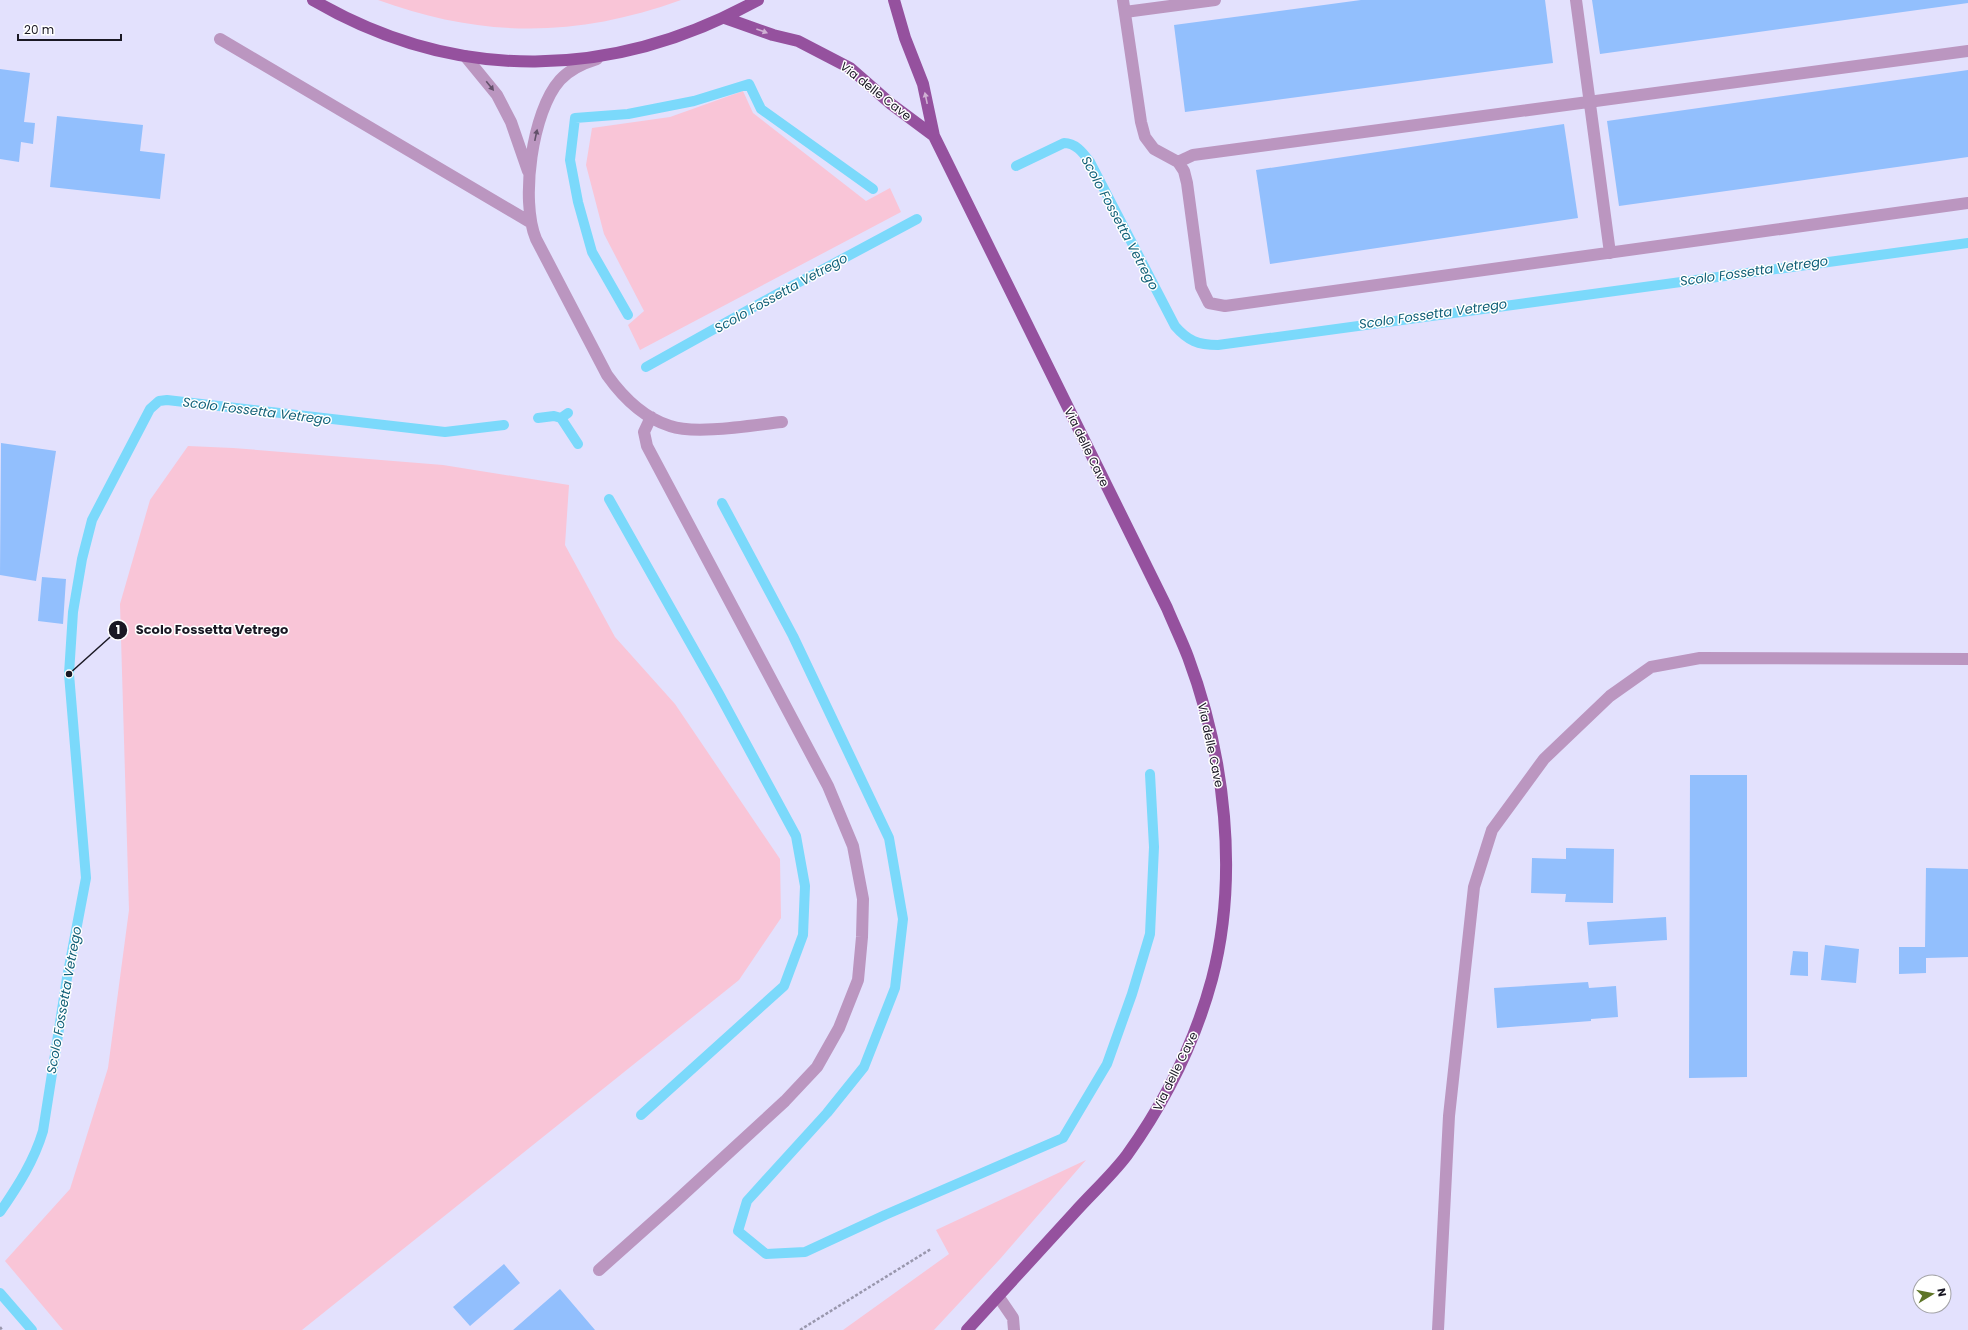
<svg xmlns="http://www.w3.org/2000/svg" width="1968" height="1330" font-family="Poppins,sans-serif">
	<rect width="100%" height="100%" fill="#e3e1fd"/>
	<path fill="#f9c5d7" d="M378,0H681C576,38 482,38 378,0Z
		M743,91L753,113L866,201L890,188L901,212L640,350L628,325L644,311L604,234L586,165L592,128L670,117Z
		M188,446L233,448L443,465L569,485L565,545L615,637L675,704L780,859L781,918L739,980L302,1330H63L5,1261L70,1189L108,1068L129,910L120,604L150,500Z
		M1086,1160L1000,1259L934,1330H843L949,1254L936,1230Z"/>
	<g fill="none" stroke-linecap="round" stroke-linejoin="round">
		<path stroke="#7bd9fb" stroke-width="10" d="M1016,166L1064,143C1076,143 1083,153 1090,162L1175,326C1188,341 1198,345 1218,345L1968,243
			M628,315L592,252L578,202L570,160L575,118L628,114L694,101L749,84L761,109L873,189
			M646,367L777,294L917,219
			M538,418L554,416L561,418L568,413
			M561,418L578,444
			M609,499L718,692L796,836L805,886L803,935L784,986L641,1115
			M722,503L793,636L889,838L903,919L895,988L864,1067L827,1113L747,1201L738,1231L766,1254L805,1252L885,1215L1063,1138L1107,1064L1132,994L1150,934L1154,847L1150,774
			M0,1212C18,1186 34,1161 43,1131L67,978L86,878L69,674L73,612L82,559L92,520L150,409L159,401L167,400L445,432L504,425
			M0,1293L32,1330"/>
	</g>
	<path fill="#92bffd" d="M1361,0H1545L1553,63L1185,112L1174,25Z
		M1592,0H1968V3L1600,54Z
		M0,69L30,73L24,122L35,123L33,144L21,142L19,162L0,159Z
		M1968,70V157L1619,206L1607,121Z
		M57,116L143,125L140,151L165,154L160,199L50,187Z
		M1564,124L1578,218L1270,264L1256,170Z
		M1,443L56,451L36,581L0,575Z
		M42,577L66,579L63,624L38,621Z
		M1690,775H1747V1077L1689,1078Z
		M1566,848L1614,849L1613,903L1565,902L1566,894L1531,893L1532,858L1566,859Z
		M1926,868L1968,869V957L1926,958V973L1899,974V947H1925Z
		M1666,917L1667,940L1589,945L1587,922Z
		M1825,945L1859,949L1856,983L1821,980Z
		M1793,951L1808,952V976L1790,975Z
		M1588,982L1589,988L1616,986L1618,1017L1591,1019V1021L1497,1028L1494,988Z
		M504,1264L520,1283L470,1326L453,1307Z
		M560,1289L595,1330H513Z"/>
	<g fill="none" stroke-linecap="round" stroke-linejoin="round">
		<path stroke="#9997ad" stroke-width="2.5" stroke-dasharray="3 2" stroke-linecap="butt" d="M0,1327L2,1330
			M800,1330L931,1249"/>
		<path stroke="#bb96c0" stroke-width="12" d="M1123,0L1141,122L1145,137L1154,149L1178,162L1184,171L1187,183L1201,287L1209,303L1225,306L1968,203
			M1576,0L1610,253
			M1125,12L1215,0
			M220,39L530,222
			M465,56L497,95L511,122L528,171
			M597,59C584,63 570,69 560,80C532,111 520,201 536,239L607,375C622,396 644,418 670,426C696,435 753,425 782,422
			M1178,162L1193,155L1968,51
			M599,1270L673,1204L785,1101L817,1067L839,1028L858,980L862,937L863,899L853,846L828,786L647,446L644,432L651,417
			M998,1296L1013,1318L1014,1330
			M1438,1330L1449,1116L1474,887L1492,830L1544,759L1610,696L1651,667L1700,658L1968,659"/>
		<path stroke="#95519e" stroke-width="12" d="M313,0C457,84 613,80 758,0
			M894,0L905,38L923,84L934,136L1167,608C1174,625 1182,641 1188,657C1225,756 1239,876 1212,979C1195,1042 1165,1102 1127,1155C1112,1175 1092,1193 1075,1212C1039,1251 1003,1291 967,1330
			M725,18L773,35L798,41L850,68L891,104L934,136"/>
	</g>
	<defs><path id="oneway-solid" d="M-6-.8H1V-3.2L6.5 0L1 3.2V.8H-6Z"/></defs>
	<g fill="#cfb1d3">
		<use href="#oneway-solid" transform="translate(762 31) rotate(20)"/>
		<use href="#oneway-solid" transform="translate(926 98) rotate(-102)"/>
	</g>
	<g fill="#62516a">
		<use href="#oneway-solid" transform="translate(490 86) rotate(51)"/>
		<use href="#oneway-solid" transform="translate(536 135) rotate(-78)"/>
	</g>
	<g text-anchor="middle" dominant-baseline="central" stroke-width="3" stroke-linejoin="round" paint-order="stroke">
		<g font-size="12" fill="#1a1824" stroke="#fff">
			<text transform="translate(876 91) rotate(38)">Via delle Cave</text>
			<text transform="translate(1087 447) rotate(64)">Via delle Cave</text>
			<text transform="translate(1211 745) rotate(78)">Via delle Cave</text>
			<text transform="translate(1175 1071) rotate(-64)">Via delle Cave</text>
		</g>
		<g font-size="13" font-style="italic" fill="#126077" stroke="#fff">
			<text transform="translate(1120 223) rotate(62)">Scolo Fossetta Vetrego</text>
			<text transform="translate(1754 271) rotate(-8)">Scolo Fossetta Vetrego</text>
			<text transform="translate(781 293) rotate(-29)">Scolo Fossetta Vetrego</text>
			<text transform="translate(1433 314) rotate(-8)">Scolo Fossetta Vetrego</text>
			<text transform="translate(257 411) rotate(7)">Scolo Fossetta Vetrego</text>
			<text transform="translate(64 1000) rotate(-80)">Scolo Fossetta Vetrego</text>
		</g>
	</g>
	<path fill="none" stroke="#1a1824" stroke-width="1.5" d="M69 674L118 630"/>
	<g fill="#1a1824" stroke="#fff" stroke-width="1.5">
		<circle cx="69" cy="674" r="4"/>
		<circle cx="118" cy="630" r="10"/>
	</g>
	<g font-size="12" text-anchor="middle" font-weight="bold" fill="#fff">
		<text x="118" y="634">1</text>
	</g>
	<g font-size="13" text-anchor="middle" font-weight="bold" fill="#1a1824" stroke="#fff" stroke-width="3" stroke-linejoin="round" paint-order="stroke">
		<text x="212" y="634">Scolo Fossetta Vetrego</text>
	</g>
	<g transform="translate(1932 1294) rotate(80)"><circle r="19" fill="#ffffff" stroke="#a3a3a7"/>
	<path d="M0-3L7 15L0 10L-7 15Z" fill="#5e7527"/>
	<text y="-6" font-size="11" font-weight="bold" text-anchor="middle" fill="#1a1824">N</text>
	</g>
	<path d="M18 34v6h103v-6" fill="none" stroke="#1a1824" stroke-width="2"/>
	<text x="24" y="34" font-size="12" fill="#1a1824" stroke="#ffffff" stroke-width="3" paint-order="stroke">20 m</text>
</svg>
